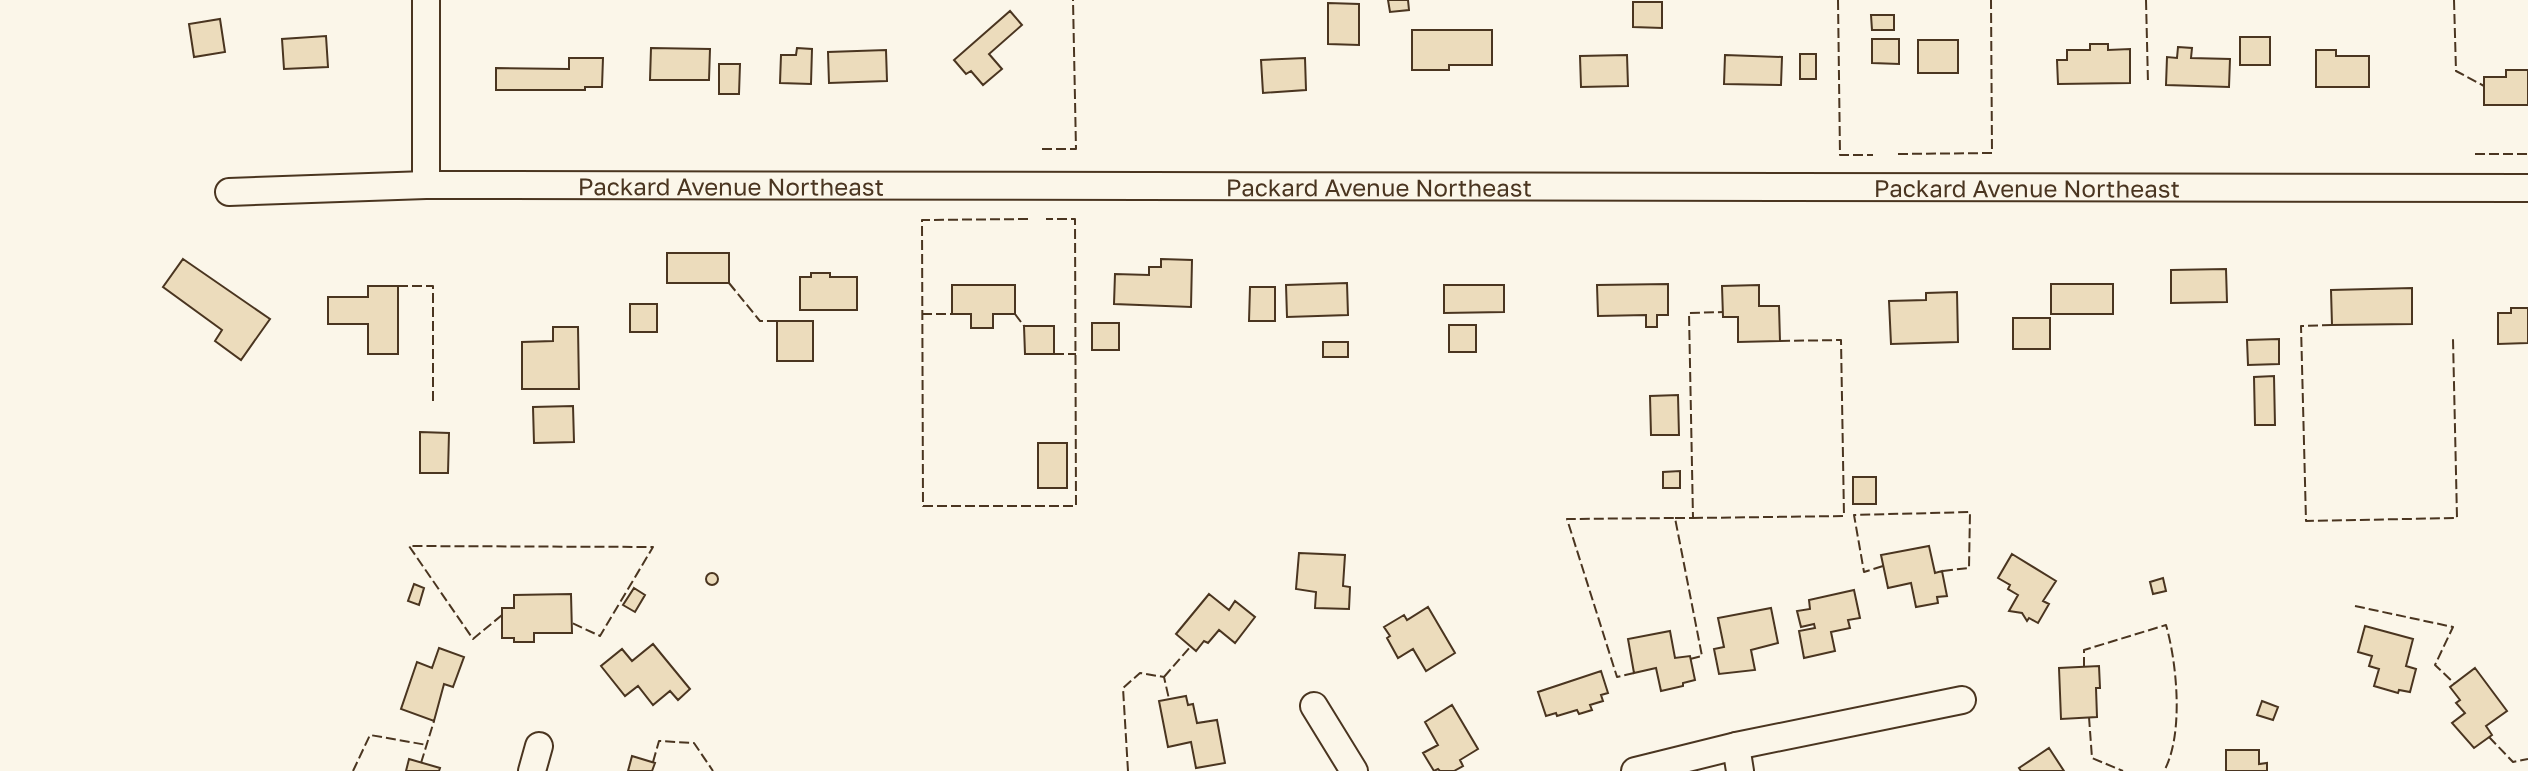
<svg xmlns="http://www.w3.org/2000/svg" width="2528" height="771" font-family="'Golos Text',sans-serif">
	<rect width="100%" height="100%" fill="#fbf6e9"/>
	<path fill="#ecdcbc" stroke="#4a3520" stroke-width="2" d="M1388,0H1408L1409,10L1390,12Z
		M1633,2H1662V28L1633,27Z
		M1328,3L1359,4V45L1328,44Z
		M1010,11L1022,25L989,54L1002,69L983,85L971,71L966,74L954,60Z
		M1871,15H1894V30H1872Z
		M220,19L225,52L194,57L189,24Z
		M1412,30H1492V65H1449V70H1412Z
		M326,36L328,67L284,69L282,39Z
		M2240,37H2270V65H2240Z
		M1872,39H1899V64L1872,63Z
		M1918,40H1958V73H1918Z
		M2090,44H2108V50L2130,49V83L2058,84L2057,60H2067V50H2090Z
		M2178,47L2192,48L2191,58L2230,59L2229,87L2166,85L2167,57L2177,58Z
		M651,48L710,49L709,80H650Z
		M797,48L812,49L811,84L780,83L781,55H796Z
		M886,50L887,81L829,83L828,52Z
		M2316,50H2336V56H2369V87H2316Z
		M1800,54H1816V79H1800Z
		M1627,55L1628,86L1581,87L1580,56Z
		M1725,55L1782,57L1781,85L1724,84Z
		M569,58H603L602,87H585V90H496V68L569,69Z
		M1305,58L1306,90L1263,93L1261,60Z
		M719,64H740L739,94H719Z
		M2506,70H2528V105H2484V77H2506Z
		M667,253H729V283H667Z
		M183,259L270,319L241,360L215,341L222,330L163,287Z
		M1161,259L1192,260L1191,307L1114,304L1115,274L1149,275V267H1161Z
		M2226,269L2227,302L2171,303V270Z
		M811,273H830V277H857V310H800V277H811Z
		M1347,283L1348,315L1287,317L1286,285Z
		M1668,284V315H1657V327H1646V315L1598,316L1597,285Z
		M2051,284H2113V314H2051Z
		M952,285H1015V314H993V328H971V314H952Z
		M1444,285H1504V312L1444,313Z
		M1759,285V306H1779L1780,341L1738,342V317H1723L1722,286Z
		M368,286H398V354H368V324H328V297H368Z
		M1250,287H1275V321H1249Z
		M2412,288V324L2332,325L2331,290Z
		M1957,292L1958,342L1891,344L1889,301L1926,300V293Z
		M630,304H657V332H630Z
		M2511,308H2528V343L2498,344V313H2511Z
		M2013,318H2050V349H2013Z
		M777,321H813V361H777Z
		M1092,323H1119V350H1092Z
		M1449,325H1476V352H1449Z
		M1024,326H1054V354H1025Z
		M553,327H578L579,389H522V342L553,341Z
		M2279,339V364L2248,365L2247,340Z
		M1323,342H1348V357H1323Z
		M2274,376L2275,425H2255L2254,377Z
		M1678,395L1679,435H1651L1650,396Z
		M573,406L574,442L534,443L533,407Z
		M420,432L449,433L448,473H420Z
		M1038,443H1067V488H1038Z
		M1680,471V488H1663V472Z
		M1853,477H1876V504H1853Z
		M1929,546L1935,573L1942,571L1947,596L1937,597L1938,603L1916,607L1911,583L1888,588L1881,555Z
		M1299,553L1345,555L1343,586L1350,587L1349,609L1315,608L1316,592L1296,589Z
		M2012,554L2056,581L2043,601L2049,604L2038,623L2029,618L2027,621L2022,613L2009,611L2018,595L2008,589L2010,585L1998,578Z
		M706 579a6 6 0 1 1 12 0a6 6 0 1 1-12 0Z
		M2163,578L2166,591L2153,594L2150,582Z
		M414,584L424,588L419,605L408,601Z
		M634,588L645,595L635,612L623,605Z
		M1854,590L1860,618L1848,620L1850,628L1831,632L1835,651L1804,658L1799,631L1815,628L1814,624L1801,627L1797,611L1810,609L1809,600Z
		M571,594L572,633H534V642H514V638H502V608H514V595Z
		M1209,594L1229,610L1235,601L1255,617L1235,643L1219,630L1208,643L1204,641L1196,651L1176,634Z
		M1428,607L1455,653L1426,671L1413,649L1398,658L1387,638L1390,636L1384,627L1404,615L1407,620Z
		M1771,608L1778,643L1751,650L1755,670L1719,674L1714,649L1724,647L1718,618Z
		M2365,626L2413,639L2406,666L2416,669L2410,692L2399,690L2398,693L2374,686L2379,669L2369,666L2372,656L2358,652Z
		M1670,631L1675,658L1690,656L1695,680L1683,683V686L1661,691L1656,668L1634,673L1628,639Z
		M653,644L690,689L678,700L670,691L653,705L638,686L625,696L601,666L622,649L632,661Z
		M439,648L464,657L453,687L444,684L434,721L401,709L417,662L432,668Z
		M2099,666L2100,688H2096L2097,717L2061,719L2059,668Z
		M2475,668L2507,711L2486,726L2492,735L2474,748L2452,723L2465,713L2456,703L2460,700L2450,687Z
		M1601,671L1608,693L1601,695L1603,701L1590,705L1592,710L1579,714L1577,710L1557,716L1556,713L1546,716L1538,692Z
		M1186,696L1188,705L1193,704L1197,723L1217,720L1225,763L1196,768L1191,742L1168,747L1159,701Z
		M2262,701L2278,707L2273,720L2257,715Z
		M1452,705L1478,749L1460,760L1463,766L1454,771H1440L1438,769L1434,771L1423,753L1438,745L1425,722Z
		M2049,748L2064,771H2021L2019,768Z
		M2226,750H2259V764L2267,763V771H2226Z
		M632,756L655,763L652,771H628Z
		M409,759L440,768L439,771H406Z"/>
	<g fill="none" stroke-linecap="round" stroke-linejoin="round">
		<g stroke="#4a3520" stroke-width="30">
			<g id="minor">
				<path d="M426,0V185"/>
				<path id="s1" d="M229,192L426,185L2528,188"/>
				<path d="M1314,706L1354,771"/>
				<path d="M1736,746L1740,771"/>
				<path d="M532,771L539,746"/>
				<path d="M1635,771L1736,746L1962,700"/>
			</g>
		</g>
		<use href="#minor" stroke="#fbf6e9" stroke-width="26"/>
		<path stroke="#4a3520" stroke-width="2" stroke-dasharray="10 4" stroke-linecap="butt" d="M1838,0L1840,155H1873
			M2146,0L2148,83
			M2454,0L2456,71L2484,86
			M1042,149H1076L1073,0
			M1898,154L1992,153L1991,0
			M2475,154H2528
			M1028,219L922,220L923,506H1076L1075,219H1046
			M729,283L760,321H777
			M398,286H433V402
			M922,314H952
			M1015,314L1024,326
			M2332,325L2301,326L2306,521L2457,518L2453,339
			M1054,354H1076
			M1675,518H1693L1689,313L1723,312
			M1693,518L1844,516L1841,340L1780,341
			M1883,566L1864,572L1854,515L1970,512L1969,568L1942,571
			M2355,606L2453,627L2435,665L2454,683
			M502,615L473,639L409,546L653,547L600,636L572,623
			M2084,667V650L2166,625C2177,663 2184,735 2164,771
			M1634,673L1617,677L1567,519L1675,518L1702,656L1690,659
			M1164,677L1191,646
			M2089,717L2092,758L2123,771
			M2489,737L2513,762L2528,759
			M653,762L659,741L694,743L713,771
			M421,763L434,721
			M353,771L370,735L427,745
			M1128,771L1123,688L1140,673L1164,677L1169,699"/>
	</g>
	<g text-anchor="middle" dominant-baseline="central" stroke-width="6" stroke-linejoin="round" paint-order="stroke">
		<g font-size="24" fill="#4a3520" stroke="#fbf6e9">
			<text stroke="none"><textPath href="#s1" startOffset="502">Packard Avenue Northeast</textPath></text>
			<text stroke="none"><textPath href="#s1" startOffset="1150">Packard Avenue Northeast</textPath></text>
			<text stroke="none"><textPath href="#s1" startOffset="1798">Packard Avenue Northeast</textPath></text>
		</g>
	</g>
</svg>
